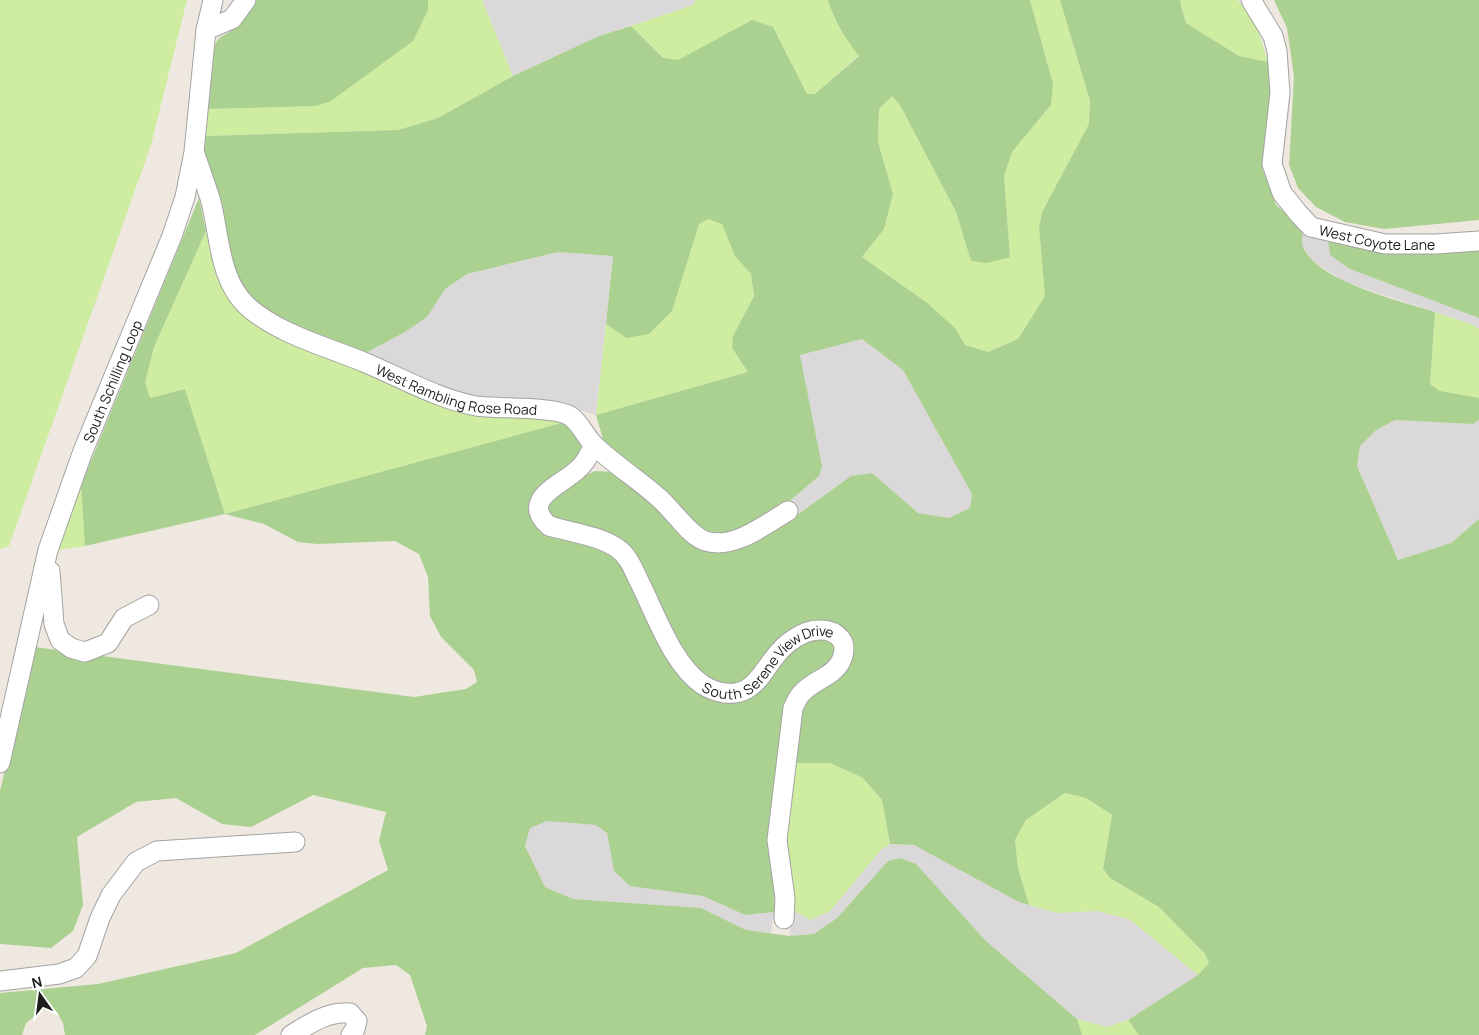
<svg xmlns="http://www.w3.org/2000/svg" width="1479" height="1035" font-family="Manrope,sans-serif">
	<rect width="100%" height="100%" fill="#eee8e0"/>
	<path fill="#dad8d9" d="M482,0H696L693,5L599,36L513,76Z
		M1303,228L1328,240L1350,269L1479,318V329L1471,324L1345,282L1312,260L1302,246Z
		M558,252L613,256L596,415L566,406L472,400L362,355L405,332L426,317L445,289L467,274Z
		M862,339L903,370L973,494L970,508L949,518L918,513L872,473L851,476L793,518L786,504L818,476L822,466L800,355Z
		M1395,420L1473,424L1479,420V519L1451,543L1398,560L1357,466L1360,446L1375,430Z
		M547,821L596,825L607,833L614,871L630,885L703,896L745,915L775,912L770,935L746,930L701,908L573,899L545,887L525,846L530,828Z
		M890,844L914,845L1019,902L1058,913L1097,911L1129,919L1198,975L1128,1020L1107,1027L1077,1019L986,941L916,864L888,861L837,918L814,934L789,936L793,910L830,911L881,850Z"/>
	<path fill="#ceeda1" d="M0,0H187L151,145L9,546L0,549Z
		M428,0H482L513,76L438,118L398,130L205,136L207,109L316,106L428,10Z
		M696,0H828C834,22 845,38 859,55L815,94H807L773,27L752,20L678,61L663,58L631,26L693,5Z
		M1030,0H1060L1090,102L1089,124L1042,212L1039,228L1045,296L1018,339L987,352L965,345L955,328L926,302L862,257L884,229L893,194L878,142L879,109L892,96L900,105L956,212L971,261L1010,257L1004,176L1012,152L1051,105L1053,84Z
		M1181,0H1238L1256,24L1268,62L1239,56L1186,23L1180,1Z
		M708,219L723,224L735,256L751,274L754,296L733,336L732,348L748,372L596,415L606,324L626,338L672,310L699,224Z
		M206,231L215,273L230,296L365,368L565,422L225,514L185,389L150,398L145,382L154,347Z
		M1435,312L1471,324L1479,329V398L1440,391L1430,384Z
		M81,485L85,546L58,550Z
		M794,763H830L863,778L882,800L890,844L881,850L830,911L810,920L793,910L783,838Z
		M1065,793L1086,798L1112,815L1103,870L1110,878L1159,907L1205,954L1209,963L1198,975L1129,919L1097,911L1058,913L1029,905L1018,868L1015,840L1026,820Z
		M1077,1019L1107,1027L1128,1020L1139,1035H1082Z"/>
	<path fill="#abd191" d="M254,0H428V10L413,41L331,101L316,106L207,109L215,45C220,34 224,37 232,30C242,23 247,10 254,0Z
		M828,0H1030L1053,84L1051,105L1012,152L1004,176L1010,257L987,263L971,261L956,212L900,105L892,96L879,109L878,142L893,194L884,229L862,257L926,302L955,328L965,345L988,352L1018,339L1045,296L1039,228L1042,212L1089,124L1090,101L1060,0H1181L1180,2L1186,23L1239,56L1268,62L1273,88L1262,168L1276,205L1303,228C1303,234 1301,242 1303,247C1318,282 1401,301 1435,312L1430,384L1440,391L1479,398V420L1473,424L1395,420L1376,430L1360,446L1357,466L1398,560L1451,543L1479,519V1035H1139L1128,1020L1198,975L1209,963L1205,954L1159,907L1110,878L1103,869L1112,815L1086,798L1065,793L1026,820L1015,840L1018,868L1029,905L1019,902L914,845L890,844L882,800L863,778L830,763H794L797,707L836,675L852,658L850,637L810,624L749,682L732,688L709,683L693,671L636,563L553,522L545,508L549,495L595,471L617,472L712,549L793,518L851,476L872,473L918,513L949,518L970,508L972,494L903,370L862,339L800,355L822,466L819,476L786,504L748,527L729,534L704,531L605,446L596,415L748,372L732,348L733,336L754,296L751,274L735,256L722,224L708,219L699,224L672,311L649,334L626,338L606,324L613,256L558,252L467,274L445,289L427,317L405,332L362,355L273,317L246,296L235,280L203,158L205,136L398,130L438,118L513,76L599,36L631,26L663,58L678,60L752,20L773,27L807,94H815L859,56C845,38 834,21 828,0Z
		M1274,0H1479V220L1384,229L1345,222L1316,207L1298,188L1289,165L1294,76L1287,28Z
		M199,198L206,231L154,347L145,382L150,398L185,389L225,514L565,422C570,426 576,431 579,436C593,458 545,492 531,505L616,554L714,698L778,660L811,636L834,642L837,653L833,664L800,687L771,841L775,912L745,915L703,896L630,886L614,871L607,833L596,825L547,821L530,828L525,846L545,887L573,899L701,908L746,930L789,936L814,934L837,918L888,861L900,858L916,864L986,941L1077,1019L1082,1035H425L427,1026L410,975L396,965L363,968L255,1035H65L63,1023L57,1012L43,1010L26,1023L22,1035H0V993L98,984L236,953L388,870L379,841L386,812L313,795L251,827L222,824L176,798L136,802L77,837L83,905L73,931L51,948L0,944V791L34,647L414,697L466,689L477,682L474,670L441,637L430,616L428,577L419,554L395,541L317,544L298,542L264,524L225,514L85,546L81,485Z
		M1328,240L1479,250V318L1350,269L1330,255Z"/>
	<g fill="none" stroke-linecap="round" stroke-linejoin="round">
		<g stroke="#a3a3a3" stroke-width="21">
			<g id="minor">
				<path id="s1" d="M1251,0L1273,36L1277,51L1280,93L1272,164L1282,193L1298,213L1311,227L1385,244H1436L1479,241"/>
				<path d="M206,30L232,19L246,0"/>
				<path id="s2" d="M195,154C200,169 205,183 210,198C220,234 218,277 246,305C277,334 328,347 366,363C402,378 438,399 476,406C497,409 555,406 570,416C581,423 585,437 595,446C615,465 639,480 659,498C666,504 672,512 678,518C686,527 694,537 705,541C734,550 764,525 788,511"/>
				<path id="s3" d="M594,445C589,455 585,464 576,471C559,486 520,500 549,526C570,532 600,536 617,548C629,556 634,571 640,583C656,615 673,665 703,685C716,693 733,697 747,689C759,682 765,669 774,658C784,644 803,629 821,630C829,630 836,633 841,639C846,646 844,654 841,661C834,676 814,680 803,692C798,696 796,702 793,708L777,840L785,898L784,919"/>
				<path d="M50,571L54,624L60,640L71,648L85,652L108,643L124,618L149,605"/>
				<path id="s4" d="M0,763L48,550L83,451L172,236L185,197L194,152L206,30L213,0"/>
				<path d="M0,981L59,974L76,968L87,956L100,918L111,895L136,862L157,851L295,842"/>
				<path d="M291,1035C309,1024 328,1011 350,1013L357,1021L355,1029L351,1035"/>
			</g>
		</g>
		<use href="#minor" stroke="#fff" stroke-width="19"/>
	</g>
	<g text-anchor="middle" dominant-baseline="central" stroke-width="4.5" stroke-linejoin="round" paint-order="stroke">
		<g font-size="14" fill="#1c1c1c" stroke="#fff">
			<text stroke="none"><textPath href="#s1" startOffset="314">West Coyote Lane</textPath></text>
			<text stroke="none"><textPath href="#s4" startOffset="399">South Schilling Loop</textPath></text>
			<text stroke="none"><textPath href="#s2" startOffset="391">West Rambling Rose Road</textPath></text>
			<text stroke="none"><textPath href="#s3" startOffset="422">South Serene View Drive</textPath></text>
		</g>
	</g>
	<g transform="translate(40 995) rotate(346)" stroke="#ffffff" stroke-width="4" paint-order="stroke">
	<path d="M0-4L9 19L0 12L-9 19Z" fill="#1c1c1c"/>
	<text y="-8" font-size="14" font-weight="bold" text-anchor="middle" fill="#1c1c1c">N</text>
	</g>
</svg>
